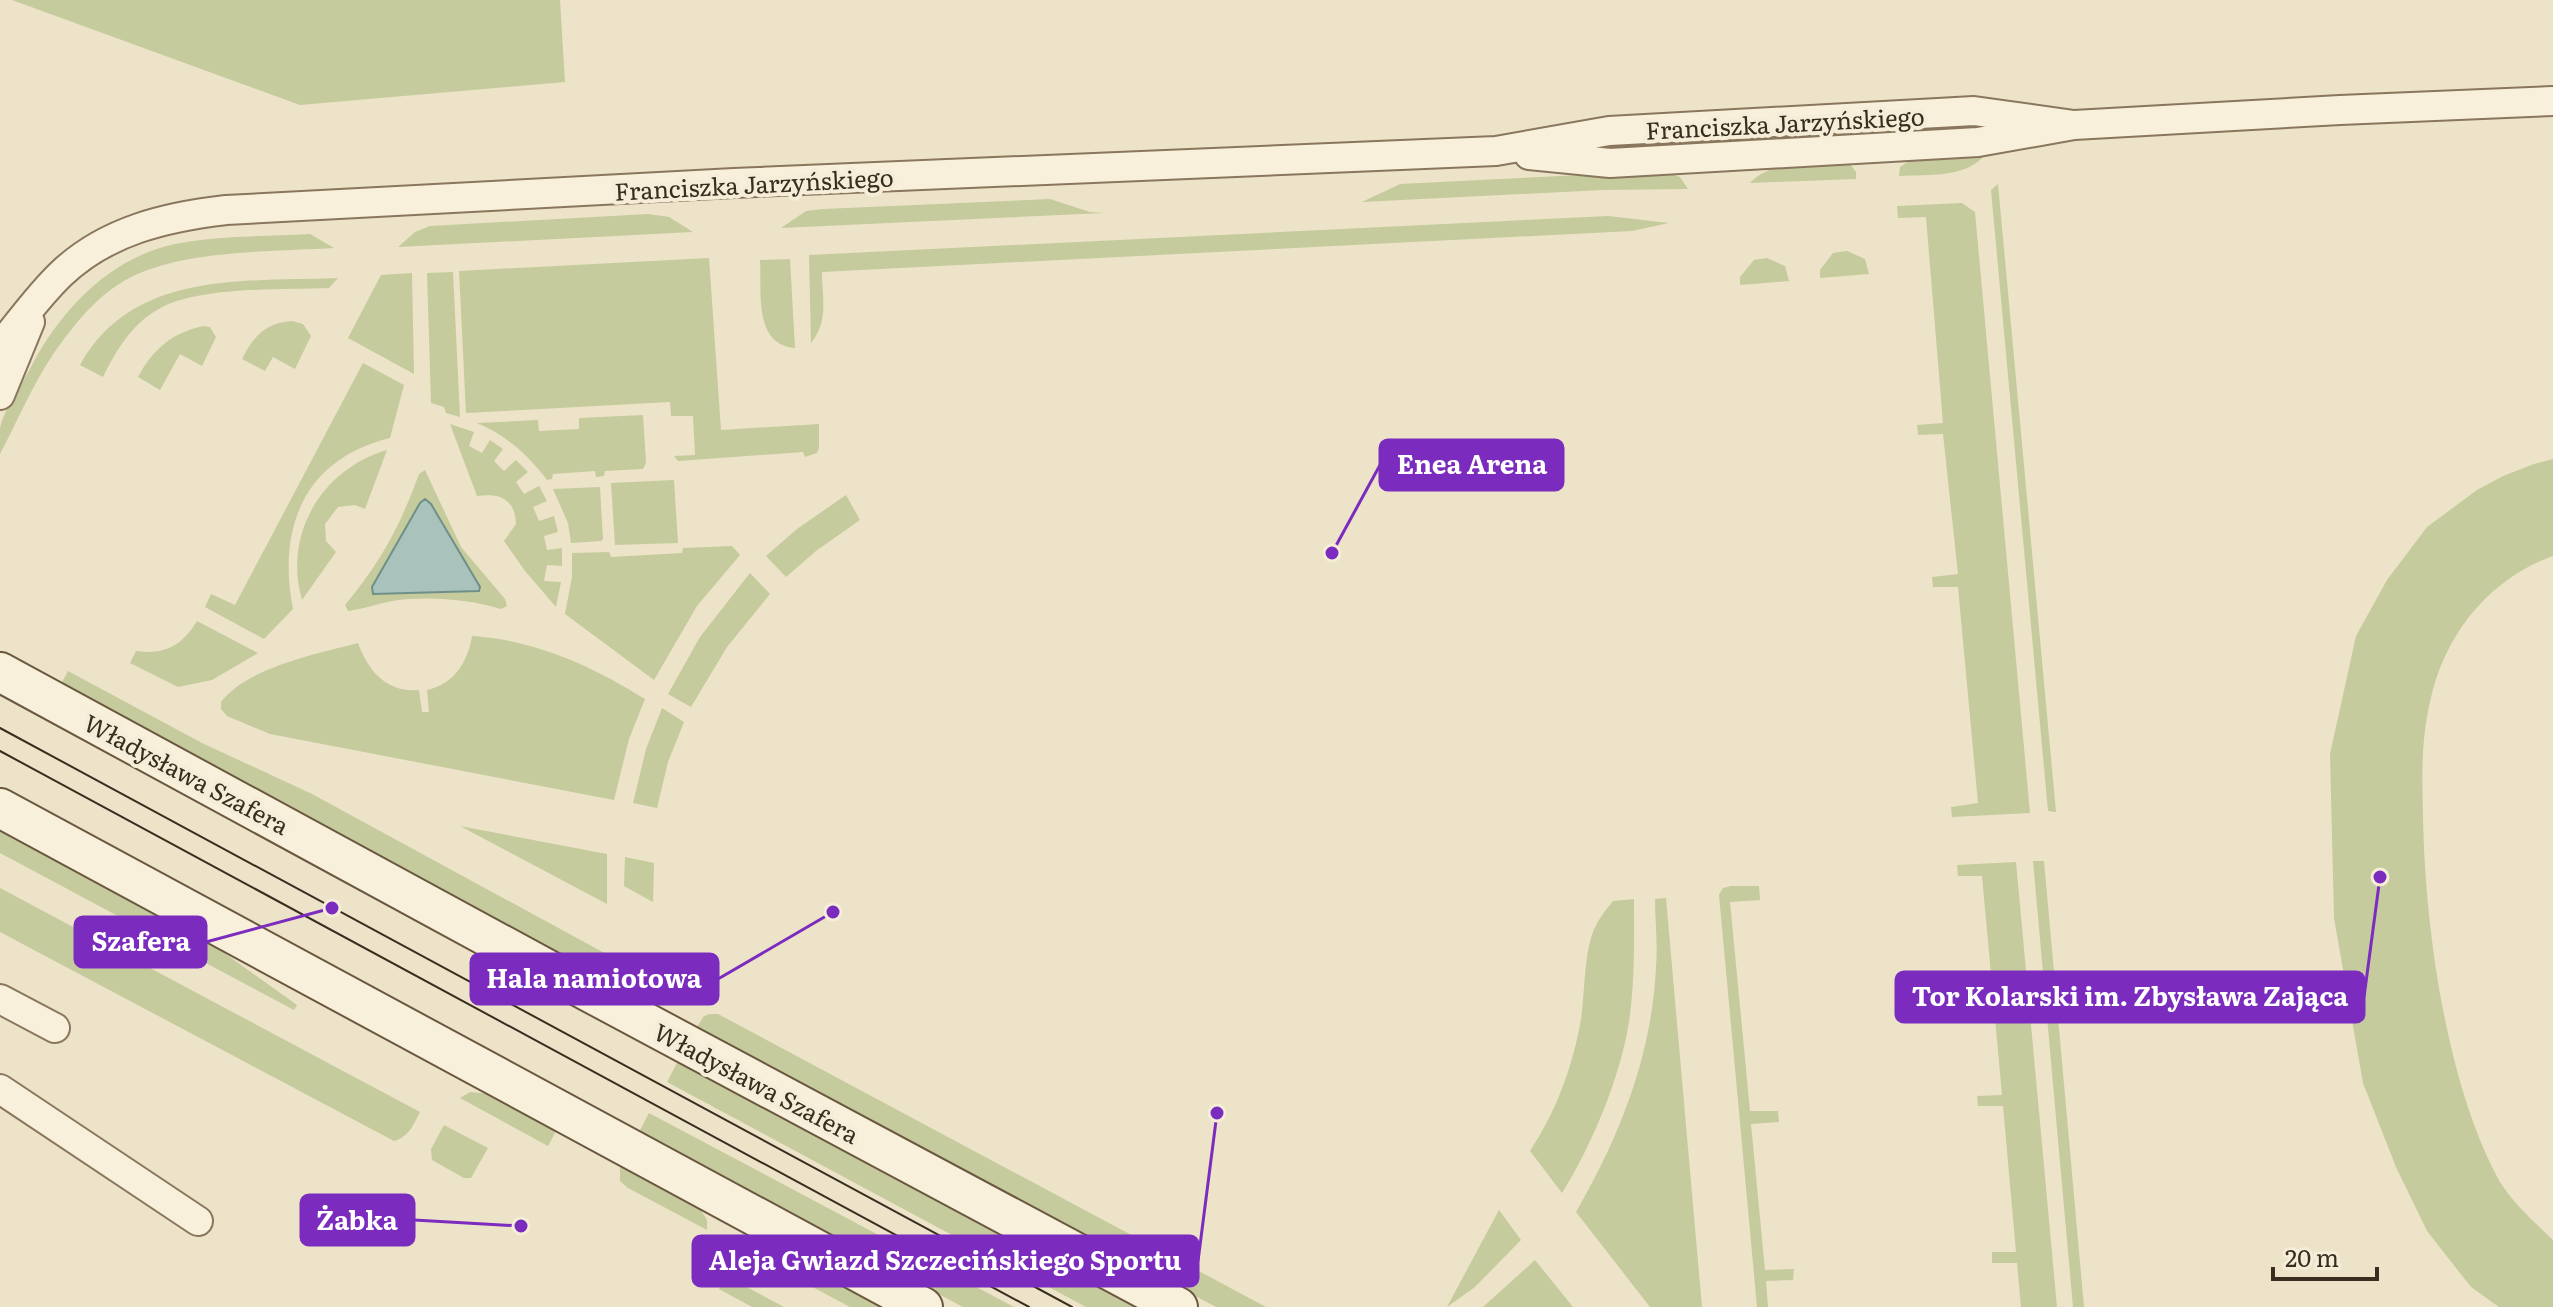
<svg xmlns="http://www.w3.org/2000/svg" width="2553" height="1307" font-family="Literata,serif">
	<rect width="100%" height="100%" fill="#ede3c8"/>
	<path fill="#c5cb9c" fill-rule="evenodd" d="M12,0H560L565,82L300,105Z
		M1920,154L1985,155C1964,179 1928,174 1899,176L1900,167Z
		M1839,159L1850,164L1856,172V179L1750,183C1773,160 1808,162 1839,159Z
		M1662,171L1680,177L1688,189L1603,190L1362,202L1400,184Z
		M1998,184L2056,812L2048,811L1991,190Z
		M1050,199L1090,212L1104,213L781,228L806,211L823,209Z
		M1962,203L1975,212L2030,813L1952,817L1951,807L1978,803L1958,587H1933L1932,577L1958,574L1943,434L1918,435L1917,425L1943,423L1926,217L1898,218L1897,206Z
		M648,214L669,217L693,232L398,247L415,232L430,226Z
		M1608,216L1669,223L1632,231L822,272C822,298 829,321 811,343L809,255Z
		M310,234L334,248C270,252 173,249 119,284C91,302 70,330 52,356C32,386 17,422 0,454C0,446 0,437 0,429C2,412 25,380 33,363C63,308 110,258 175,244C219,235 265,237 310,234Z
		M1847,251L1865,259L1869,274L1820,278V270L1833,253Z
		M709,258L721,430L819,424V448L817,453L805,457L803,452L678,461L674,456L695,455L693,416H671L670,402L466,413L459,271Z
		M1767,258L1785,266L1789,281L1740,285V277L1754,260Z
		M790,259L795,348C753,344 762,293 760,260Z
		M453,272L460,417L446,413L444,407L431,403L427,273Z
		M412,273V274L414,374L348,338L381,275Z
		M338,278L329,288C282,290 196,286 157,310C131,325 116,351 103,377L80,365C133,270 244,282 338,278Z
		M292,321L303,324L311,336L295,369L273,357L265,371L242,359C254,336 265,323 292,321Z
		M203,326L210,327L216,337L202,366L180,354L160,390L138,377C153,349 172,333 203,326Z
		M363,363L404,385L390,438C304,459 277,528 293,609L264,639L205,607L211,594L235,605Z
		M643,415L646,463L643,469L605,471L604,476L596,477L595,471L553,474L552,479L547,480C528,455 506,435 477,423L538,420L539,431L579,429V418Z
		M450,424L474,432L469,446L482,453L490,440L503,449L494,461L504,471L516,460L528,472L516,482L524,494L539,486L547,501L533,507L539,521L554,516L558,532L544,536L547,550L562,548V566L547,565L544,581L561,582L556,607L525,571L504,541L516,524C515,498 499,493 477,496Z
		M387,450L365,509L355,505L338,507L325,524L326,541L336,552L302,600C283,534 322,469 387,450Z
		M2553,459V556C2489,579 2444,635 2430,702C2421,740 2422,777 2423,817C2425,926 2446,1085 2500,1182C2513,1203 2535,1223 2553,1240V1307H2499L2471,1287L2427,1231L2396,1167L2363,1083L2334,918L2330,754L2356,636L2387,580L2427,527L2477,490L2503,476L2534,464Z
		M425,470L461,547L505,599L507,606L501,609C467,599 428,596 392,601C377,604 363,609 348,611L345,605C381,562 400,526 419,474ZM422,500H427L431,504L480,587L479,591L373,594L372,587Z
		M674,480L678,543L615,545L611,483Z
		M600,487L603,539L601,541L571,543L568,523L553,489Z
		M846,495L860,520L816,551L786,577L766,556L797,529Z
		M732,546L740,555L697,606L654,680L565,614L572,577V553L609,552L611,557L682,553L683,548Z
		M750,573L770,594L727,647L691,707L668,694L700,637Z
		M197,621L258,653L212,680L178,687L130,663L136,651C164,655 182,646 197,621Z
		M472,636C536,640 592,666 645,699L629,739L614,800L270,734L227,716L221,709V702C248,667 317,654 358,643C368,671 387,693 419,690L422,712H429L427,690C454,684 468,662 472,636Z
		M68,671L202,743L312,794L643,974L632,994L61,684Z
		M662,708L684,722L668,762L657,808L633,803L646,749Z
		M460,826L607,854V904Z
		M0,828L149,908L151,912L223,952L297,1005L294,1010L0,853Z
		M625,857L654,863L653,902L624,886Z
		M2033,861H2044L2084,1307H2073Z
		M2016,862L2057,1307H2021L2017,1263H1992V1252H2016L2003,1106H1978L1977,1096L2002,1095L1982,876H1958L1957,865Z
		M1731,886H1759L1760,900L1730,902L1750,1111H1778L1779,1122L1751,1124L1765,1270L1794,1269L1793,1280L1766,1281L1768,1307H1757L1719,895L1723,888Z
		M0,888L420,1112C413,1125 409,1137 394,1141L0,932Z
		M1666,898L1702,1307H1650L1576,1212C1620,1136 1652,1055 1656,967C1658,944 1655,921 1655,899Z
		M1634,899C1634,940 1635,981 1629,1022C1620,1078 1592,1145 1562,1193L1530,1151C1556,1112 1573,1066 1581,1019C1585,993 1584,955 1593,932C1597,921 1605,911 1613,901Z
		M710,1014H718L1266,1307H1216L696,1029L704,1016Z
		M678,1061L1137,1307H1086L667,1082Z
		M470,1092L489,1094L556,1131L548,1146L460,1098Z
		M649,1113L1014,1307H963L638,1134Z
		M444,1125L488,1148L471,1178H464L432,1160L431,1149Z
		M620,1165L700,1209L707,1220V1230L628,1188L620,1181Z
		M1499,1210L1521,1240L1475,1287L1447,1307Z
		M739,1239L761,1241L768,1246L885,1307H850L732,1244Z
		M1535,1260L1573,1307H1483Z
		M726,1276L784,1307H752L719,1289Z"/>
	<path fill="#a9c2bb" stroke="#6f9089" stroke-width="2" d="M425,499L431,504L480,587L479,591L373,594L372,587L420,503Z"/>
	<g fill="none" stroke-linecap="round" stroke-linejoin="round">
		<g stroke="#89765d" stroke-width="32">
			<path id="street" d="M1529,155L1610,163L1978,142L2074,125L2340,110L2553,101
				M0,346C20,322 38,296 61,274C106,231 165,217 226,210L734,183L1496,151L1609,131L1974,111L2074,125
				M0,395L30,322
				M0,999L55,1028
				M0,1089L198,1221"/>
		</g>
		<g stroke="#6b5740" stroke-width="42">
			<path id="secondary" d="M0,672L589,992L1178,1307
				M0,808L923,1307"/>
		</g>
		<use href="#street" stroke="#f8f0db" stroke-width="28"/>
		<use href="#secondary" stroke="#f8f0db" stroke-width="38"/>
		<path stroke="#3a2d20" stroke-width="2" d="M0,728L1072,1307
			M0,751L1029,1307"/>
	</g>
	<g text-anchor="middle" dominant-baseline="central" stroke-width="8" stroke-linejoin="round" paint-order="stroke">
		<g font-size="24" fill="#3a2d20" stroke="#f5edd7">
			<text transform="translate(1785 122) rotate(-3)">Franciszka Jarzyńskiego</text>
			<text transform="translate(754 183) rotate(-3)">Franciszka Jarzyńskiego</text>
			<text transform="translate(187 773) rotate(28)">Władysława Szafera</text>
			<text transform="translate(757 1082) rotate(28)">Władysława Szafera</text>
		</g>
	</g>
	<path fill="none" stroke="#7b2cbf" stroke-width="3" d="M1332 553L1380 465M332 908L206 942M833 912L718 979M2380 877L2364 997M521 1226L414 1220M1217 1113L1198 1261"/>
	<g fill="#7b2cbf" stroke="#f5edd7" stroke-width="3">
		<circle cx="1332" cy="553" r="8"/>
		<circle cx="332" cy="908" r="8"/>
		<circle cx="833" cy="912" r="8"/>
		<circle cx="2380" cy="877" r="8"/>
		<circle cx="521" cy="1226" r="8"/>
		<circle cx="1217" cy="1113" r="8"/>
	</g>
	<g fill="#7b2cbf" stroke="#7b2cbf" stroke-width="3">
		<rect x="1380" y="440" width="183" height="50" rx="8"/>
		<rect x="75" y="917" width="131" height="50" rx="8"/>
		<rect x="471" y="954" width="247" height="50" rx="8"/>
		<rect x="1896" y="972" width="468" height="50" rx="8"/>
		<rect x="301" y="1195" width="113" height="50" rx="8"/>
		<rect x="693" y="1236" width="505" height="50" rx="8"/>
	</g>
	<g font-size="26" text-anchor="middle" font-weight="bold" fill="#fff">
		<text x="1472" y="474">Enea Arena</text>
		<text x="141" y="951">Szafera</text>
		<text x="594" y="988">Hala namiotowa</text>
		<text x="2130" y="1006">Tor Kolarski im. Zbysława Zająca</text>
		<text x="357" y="1230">Żabka</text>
		<text x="945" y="1270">Aleja Gwiazd Szczecińskiego Sportu</text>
	</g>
	<path d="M2273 1267v12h104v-12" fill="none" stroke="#3a2d20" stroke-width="4"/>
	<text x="2285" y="1267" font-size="24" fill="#3a2d20" stroke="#f5edd7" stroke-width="6" paint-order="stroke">20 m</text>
</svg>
